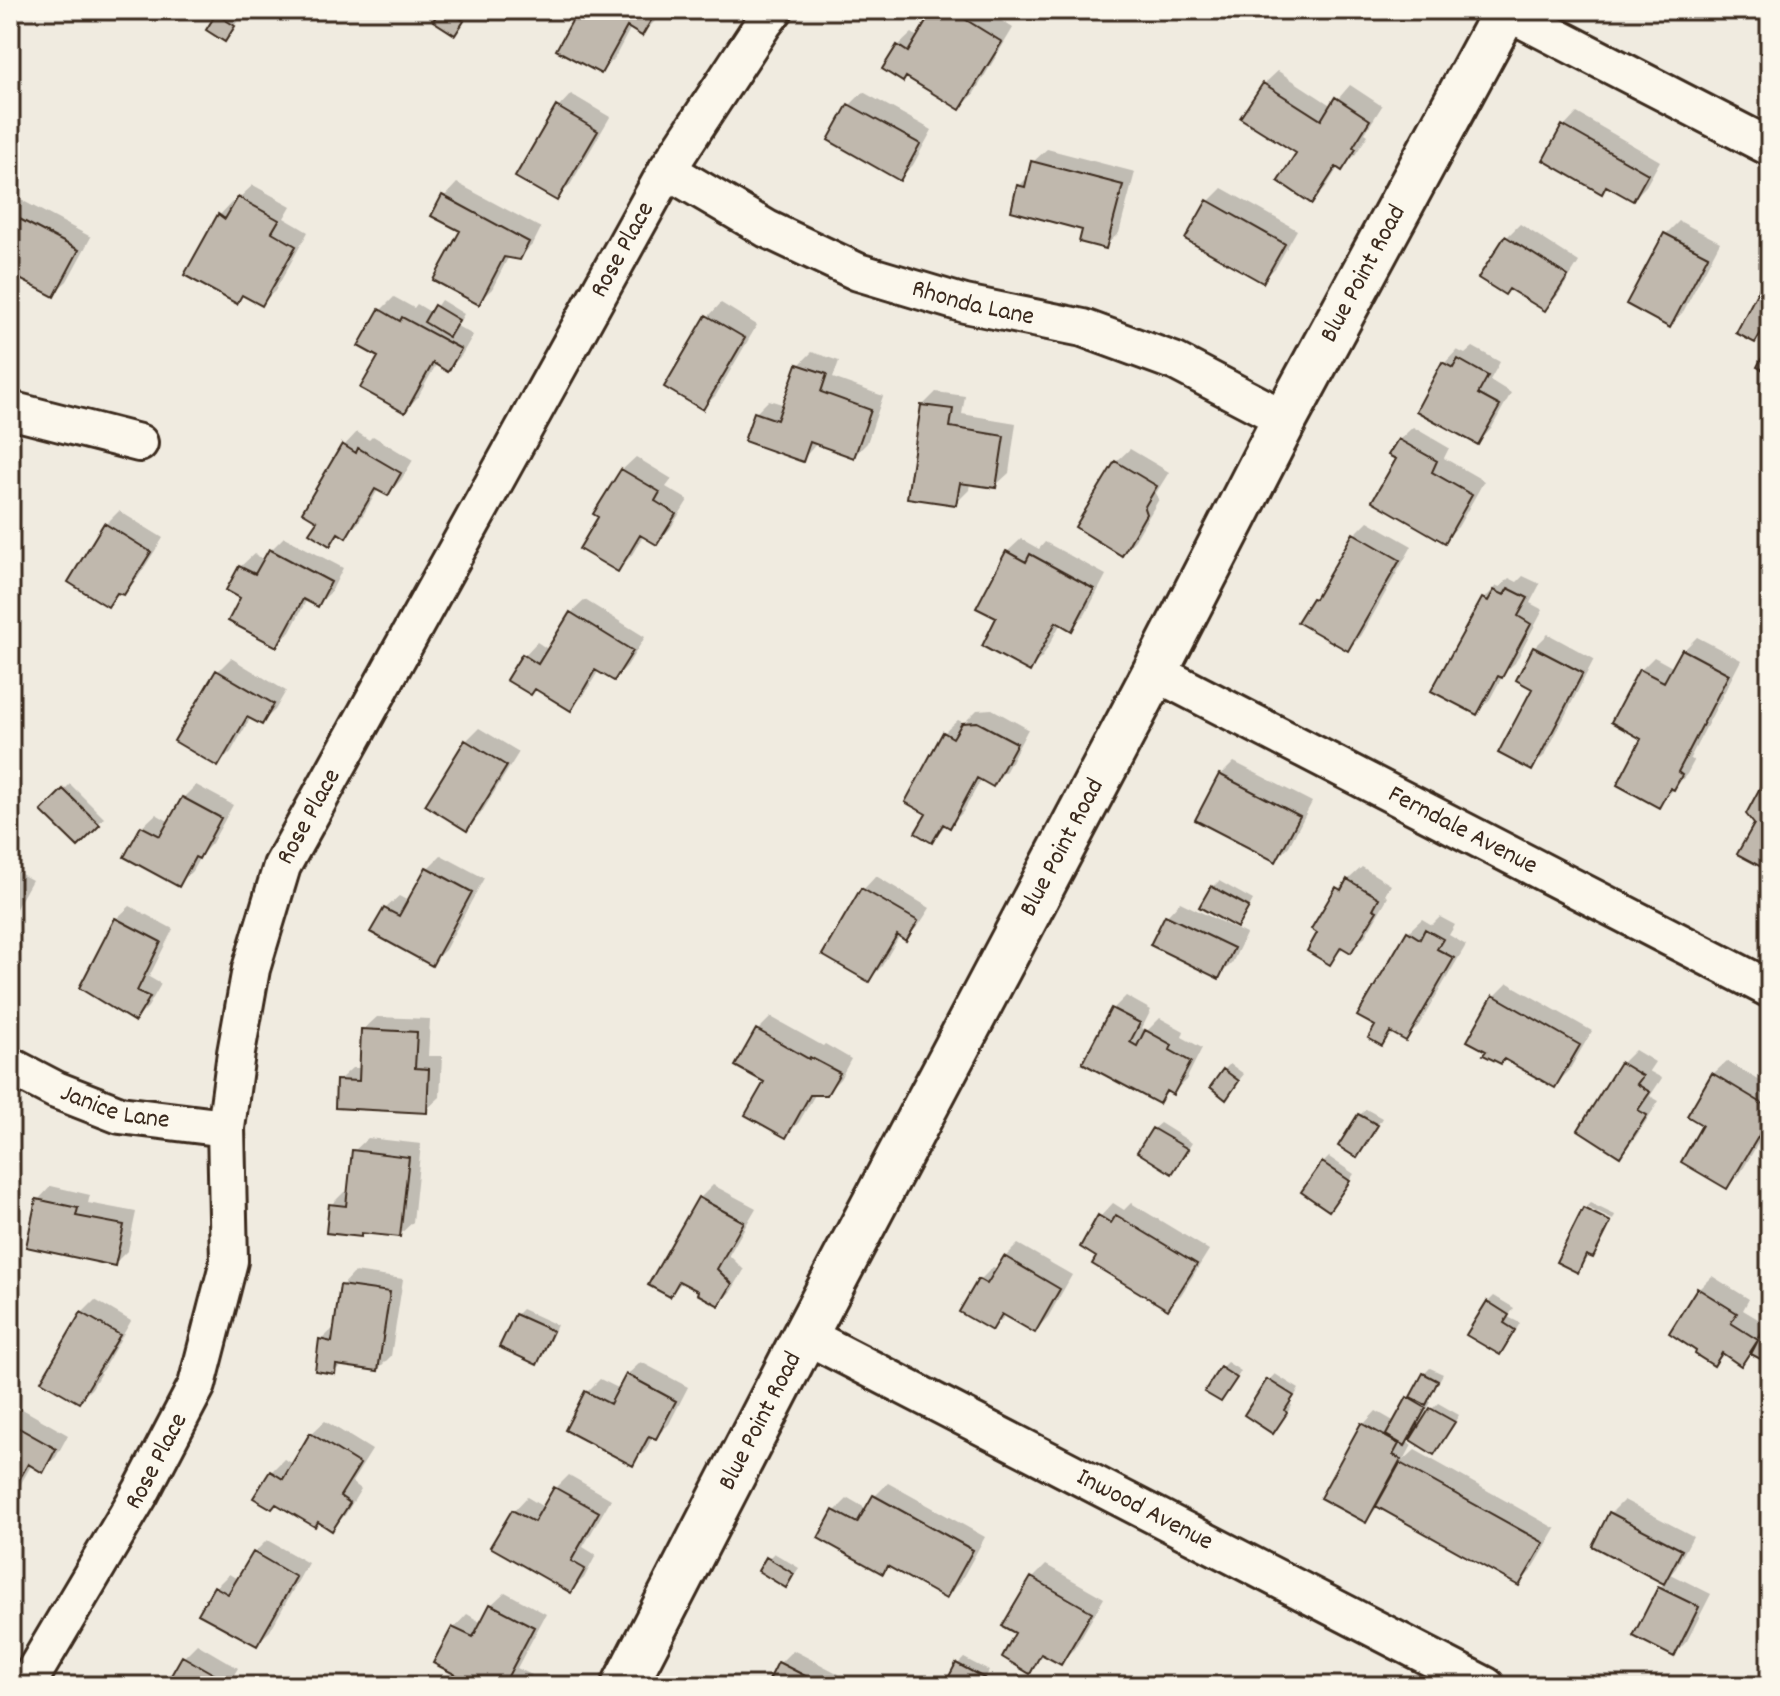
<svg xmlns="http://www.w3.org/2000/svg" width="1780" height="1696" font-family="Dekko,sans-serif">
	<rect width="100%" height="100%" fill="#f0ebe0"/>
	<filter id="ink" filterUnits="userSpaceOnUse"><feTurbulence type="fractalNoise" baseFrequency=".0125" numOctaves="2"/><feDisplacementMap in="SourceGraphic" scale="16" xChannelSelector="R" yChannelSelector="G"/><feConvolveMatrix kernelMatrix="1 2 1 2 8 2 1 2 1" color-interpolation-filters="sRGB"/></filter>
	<g filter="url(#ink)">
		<path fill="#0003" d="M224,10L239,19L225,39L217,16Z
			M443,10H462L469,15L454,33Z
			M581,10H661L655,21L642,34L631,27L614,59L601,72Z
			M936,10H984L1013,28L973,95L960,108L898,46L912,33L919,38Z
			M1352,10H1370L1363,17Z
			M1278,71L1332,106L1350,85L1382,106L1365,133L1368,135L1355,155L1342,168L1339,166L1325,188L1312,201L1299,153L1264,84Z
			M863,92L932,130L913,165L900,178L850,105Z
			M571,94L610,117L570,185L557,198L558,108Z
			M1577,113L1660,161L1646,186L1633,199L1608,185L1601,191L1564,127Z
			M1047,149L1135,172L1119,233L1105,246L1084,228L1019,186L1030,175L1033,162Z
			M457,183L541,228L533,244L519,258L509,256L492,289L478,302L463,230L444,197Z
			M253,185L291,206L284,218L308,232L275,291L261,304L244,294L237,302L219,216L232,202L236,205L239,198Z
			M1222,188L1297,230L1276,267L1262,281L1188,238L1209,201Z
			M12,195L91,237L67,281L53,294L10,272V196Z
			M1679,221L1720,242L1683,312L1670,325L1666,234Z
			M1520,224L1579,262L1558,295L1545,308L1506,238Z
			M1770,280V333L1766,330L1755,341L1762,288Z
			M394,297L414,308L417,304L432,313L441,300L464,314L457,326L473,335L461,356L448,369L437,363L418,397L404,411L380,356L361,346L381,310Z
			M721,303L757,325L716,395L703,408L708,317Z
			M1473,347L1500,362L1490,380L1511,393L1491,429L1478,443L1444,364L1457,350L1465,354Z
			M812,352L839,361L833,378L883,396L867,443L854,456L817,443L803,459L756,413L769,400L785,405L799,365Z
			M936,392L965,396L962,414L1016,423L1009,473L995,486L970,482L969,490L956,503L923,405Z
			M1413,427L1449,448L1444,458L1484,481L1458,527L1444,540L1399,459V440Z
			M357,432L369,440L373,436L413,460L401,480L388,494L379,488L359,522L346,535L341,532L330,543L320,520L344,446Z
			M1130,449L1169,472L1156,493L1159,499L1135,540L1122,553L1116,462Z
			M636,457L672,479L666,487L688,500L670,529L657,542L644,535L631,556L617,570L601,517L622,470Z
			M119,511L163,538L137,579L124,593L120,592L107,604L106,524Z
			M1368,521L1412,546L1361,636L1348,649L1313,599L1324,588L1355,534Z
			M284,537L343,568L331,592L317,605L307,599L290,632L277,645L243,597L240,567L254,554L265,560L271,550Z
			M1021,539L1039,549L1045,542L1106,575L1085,615L1071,628L1061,623L1043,656L1030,669L999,618L1007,552Z
			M1523,576L1540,584L1530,603L1543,610L1515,663L1504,673L1490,699L1477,713L1484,599L1497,586L1500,587L1509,578L1517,582Z
			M585,600L645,637L627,666L614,679L599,670L584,695L571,708L524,656L537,642L549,650L571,613Z
			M1548,634L1594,659L1545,755L1531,768L1534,648Z
			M1697,637L1741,660L1690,758L1694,761L1687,774L1659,806L1644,738L1641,670L1654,657L1674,668L1684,650Z
			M231,658L286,691L275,710L261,723L251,717L231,752L218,765V671Z
			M992,709L1028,729L1006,771L992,784L982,778L963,812L950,825L947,824L932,840L929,813L944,733L958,720L964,723L977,710Z
			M479,728L519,752L480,815L467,829L466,741Z
			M1234,762L1312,802L1289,846L1276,860L1221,775Z
			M70,784L104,818L78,844L44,811Z
			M196,785L233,805L212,843L201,855L192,871L178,885L142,827L156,814L170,822L183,798Z
			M441,855L484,878L445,950L431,963L385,909L399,896L410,902L428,868Z
			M1362,867L1391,885L1385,895L1388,897L1364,938L1351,951L1344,947L1330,962L1338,889Z
			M10,868L32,880L10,919Z
			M876,876L930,908L919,925L906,938L900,935L882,966L869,980L863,890Z
			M1219,881L1253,900L1242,920L1236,926L1202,906L1213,887Z
			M1180,902L1246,934L1232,963L1218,977L1152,944L1167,916Z
			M130,906L173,929L149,977L161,984L148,1007L135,1020L116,919Z
			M1440,917L1455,925L1449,935L1466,945L1419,1025L1406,1039L1394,1032L1382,1044L1408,932L1422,919L1432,925Z
			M1508,983L1592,1031L1568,1072L1554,1086L1470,1040L1495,996Z
			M1126,996L1151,1010L1142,1028L1147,1031L1160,1018L1184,1031L1182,1037L1202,1048L1186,1080L1172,1093L1169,1091L1159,1101L1113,1009Z
			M377,1017L430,1019L428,1056H442L440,1097L426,1110L338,1081L352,1068H362L363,1030Z
			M771,1017L823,1046L825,1044L851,1059L840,1079L826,1093H816L799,1122L786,1136L766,1081L758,1030Z
			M1635,1050L1655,1062L1649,1071L1662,1078L1650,1096L1659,1101L1633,1141L1620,1154L1622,1063Z
			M1727,1061L1770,1087V1123L1740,1174L1727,1187L1705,1124L1713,1074Z
			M1230,1064L1244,1074L1226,1097L1224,1070Z
			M1366,1109L1382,1118L1363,1149L1357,1155L1341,1146L1360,1115Z
			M1160,1123L1192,1143L1178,1165L1172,1171L1153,1129Z
			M368,1138L421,1144L413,1222L399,1235L364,1231L360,1235L331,1205L344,1192H350L354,1151Z
			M1329,1157L1354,1174L1329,1209L1323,1163Z
			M713,1185L756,1208L729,1255L744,1270L732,1290L719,1304L701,1290L683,1281L670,1295L700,1198Z
			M51,1186L90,1195L88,1203L136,1212L128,1250L115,1263L38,1200Z
			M1113,1203L1124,1210L1131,1203L1209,1250L1181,1295L1168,1308L1099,1256L1100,1217Z
			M1590,1203L1615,1215L1613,1220L1586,1207Z
			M1584,1210L1611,1224L1598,1249L1592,1255L1589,1254L1583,1264L1577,1270Z
			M1018,1244L1072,1275L1048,1317L1035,1331L1005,1313V1316L992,1329L962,1311L980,1280L993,1267L998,1269L1005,1257Z
			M355,1272L403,1279L391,1356L378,1369L342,1364L334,1372L321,1340L335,1327L342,1286Z
			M1712,1276L1749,1299L1743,1310L1768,1325L1770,1323V1362L1752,1352L1741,1363L1725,1353L1714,1364L1699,1350L1672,1333L1699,1289Z
			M1494,1296L1514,1308L1508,1317L1520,1323L1506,1347L1500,1353L1488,1302Z
			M95,1300L131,1321L92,1388L79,1401L82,1313Z
			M522,1309L557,1325L543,1356L537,1362L516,1315Z
			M641,1362L688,1387L669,1424L656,1437L653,1436L646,1450L632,1464L587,1392L600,1379L620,1389L627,1375Z
			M1227,1362L1241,1371L1227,1394L1221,1400V1368Z
			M1430,1368L1443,1374L1428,1400L1431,1402L1418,1425L1421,1426L1432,1409L1438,1403L1459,1415L1440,1446L1434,1452L1410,1438L1406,1442L1412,1445L1404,1460L1415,1450L1556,1529L1532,1570L1519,1583L1380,1505L1365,1520L1363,1425L1376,1411L1395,1422L1424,1374Z
			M1275,1374L1299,1389L1290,1403L1292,1406L1273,1432L1247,1415L1269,1380Z
			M10,1402L68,1435L56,1457L42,1470L32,1464L15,1494L10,1499Z
			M325,1421L372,1450L352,1482L361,1489L345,1515L332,1528L271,1472L284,1459L294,1464L311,1434Z
			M569,1475L611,1499L583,1547L596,1555L584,1578L570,1591L493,1547L514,1511L527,1497L545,1508L556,1488Z
			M888,1483L985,1537L959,1584L946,1597L889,1565L883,1571L835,1511L848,1498L867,1509L875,1496Z
			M1624,1500L1693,1536L1676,1568L1671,1574L1711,1594L1687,1641L1674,1655L1660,1588L1665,1582L1594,1545L1611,1513Z
			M267,1540L308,1563L270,1631L256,1644L216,1587L229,1574L239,1580L254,1553Z
			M774,1553L799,1568L786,1586L768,1559Z
			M1046,1565L1104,1598L1074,1649L1060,1662L1045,1653L1029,1671L1018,1633L1005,1625L1033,1578Z
			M505,1592L546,1614L517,1668L532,1675L526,1686H482L436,1662L454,1628L467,1614L482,1623L491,1605Z
			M197,1644L238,1668L227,1686H168L184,1657Z
			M793,1650L839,1674L832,1686H768L780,1663Z
			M964,1658L989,1671L981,1686H946L958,1664Z"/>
		<path fill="#c0b8ad" stroke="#3b2a1e" stroke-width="2" d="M440,10H447L464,21L455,35L433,21Z
			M578,10H652L656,12L642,36L627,27L601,74L556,50Z
			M933,10H950L1002,42L960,110L906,77L903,82L882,69L897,45L908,52Z
			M216,14L235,26L225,42L206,30Z
			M1263,83L1321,120L1335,97L1370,120L1353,147L1356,149L1342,171L1336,167L1312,204L1278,181L1296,153L1240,118Z
			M848,104L920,144L900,181L828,140Z
			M556,106L598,131L557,201L515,177Z
			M1562,125L1648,174L1633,201L1606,186L1602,194L1543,160Z
			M1031,161L1123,185L1106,249L1079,242L1082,230L1011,211L1017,185L1025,187Z
			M442,195L529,242L520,260L504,257L479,305L433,280L460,231L431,216Z
			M238,197L279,220L272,232L296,246L262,306L242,295L237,304L184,275L218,214L225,219Z
			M1207,200L1285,244L1263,283L1185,239Z
			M10,214L79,250L54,297L10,274Z
			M1664,233L1708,256L1670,328L1626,304Z
			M1505,236L1568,276L1545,311L1509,289L1505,295L1478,278Z
			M1760,287L1770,292V335L1762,331L1755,343L1736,333Z
			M434,305L459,320L449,337L424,322Z
			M379,309L400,321L402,317L461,349L448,372L433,363L405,413L360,388L378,357L358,346Z
			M706,315L745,338L703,410L664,387Z
			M1770,342V373L1757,367Z
			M1458,359L1488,376L1478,394L1500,406L1478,445L1416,411L1442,362L1453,368Z
			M797,364L827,374L821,392L871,410L854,458L810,442L803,462L744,441L754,412L777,420Z
			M921,405L953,409L950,427L1004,436L996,488L960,483L956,505L907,498Z
			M1398,439L1437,461L1432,472L1472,495L1445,543L1372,501L1396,459L1388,455Z
			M342,444L356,453L358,448L401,473L388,496L375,489L346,538L338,533L330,546L309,533L317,521L302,512Z
			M1115,461L1157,486L1144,508L1146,514L1122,556L1075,527Z
			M621,469L660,492L655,501L676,514L657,545L640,535L618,572L579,549L598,517L593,514Z
			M104,523L151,552L124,595L117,593L108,607L68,582Z
			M1353,533L1400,560L1348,651L1297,622L1312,598L1315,599Z
			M269,549L331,582L318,607L303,599L277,647L228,621L240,598L226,590L239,566L255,574Z
			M1006,551L1026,562L1030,554L1094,589L1072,631L1056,622L1030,672L982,646L996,618L976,608Z
			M1508,588L1528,598L1518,616L1531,624L1502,678L1498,676L1477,715L1431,691L1482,598L1488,601L1494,590L1504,595Z
			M570,612L633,651L614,681L595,670L571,711L535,689L531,695L506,680L522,654L538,664Z
			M1533,647L1583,673L1532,771L1498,753L1532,689L1516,680Z
			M1682,649L1729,674L1678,772L1682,775L1674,790L1670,788L1659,808L1617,785L1641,739L1611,722L1639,669L1664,682Z
			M216,670L274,704L262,725L247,717L218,767L174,741Z
			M977,722L1017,743L993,787L977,778L950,828L943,824L932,843L915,833L926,814L905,802L943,732L953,738L962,723Z
			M465,740L507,766L467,831L425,805Z
			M1770,769V860L1765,869L1737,854L1754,824L1746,814Z
			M1219,774L1300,816L1276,862L1195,820Z
			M63,789L100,825L78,847L41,811Z
			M182,797L221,818L199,859L195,857L179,887L124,857L141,826L160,836Z
			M426,867L472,892L432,966L370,932L384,908L399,916Z
			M1347,879L1379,898L1373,909L1377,911L1351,953L1341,947L1330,965L1307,951L1317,933L1311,929L1336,887L1341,890Z
			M1211,886L1249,907L1237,928L1199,907Z
			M861,888L918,921L906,941L897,935L869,982L822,955Z
			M1165,915L1234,948L1219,979L1150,945Z
			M115,918L161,942L137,991L150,997L135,1022L79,988Z
			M1425,929L1443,939L1437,949L1454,958L1406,1041L1390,1032L1382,1046L1368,1038L1375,1026L1357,1016L1407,931L1420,939Z
			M1493,995L1580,1045L1555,1088L1504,1059L1501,1064L1483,1055L1486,1051L1467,1041Z
			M1111,1008L1140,1023L1130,1042L1137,1046L1145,1030L1172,1045L1170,1050L1191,1062L1173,1095L1166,1091L1159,1104L1082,1063Z
			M361,1029L417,1032L415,1068L429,1069L427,1113L335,1108L336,1080L359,1081Z
			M756,1029L809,1059L810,1057L840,1073L827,1095H810L786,1138L745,1115L764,1082L735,1066Z
			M1620,1062L1643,1076L1637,1084L1650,1092L1638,1110L1647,1115L1620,1157L1578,1130Z
			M1223,1069L1239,1081L1226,1100L1210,1087Z
			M1712,1073L1770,1108V1117L1727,1189L1681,1162L1702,1125L1687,1116Z
			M1358,1114L1378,1125L1357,1158L1338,1146Z
			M1152,1128L1188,1149L1172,1174L1137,1152Z
			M352,1150L409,1157L400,1237L361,1233V1237L326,1233L329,1204L346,1206Z
			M1322,1162L1350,1181L1329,1211L1301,1192Z
			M698,1197L744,1222L717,1269L732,1284L719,1306L697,1294L698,1291L679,1281L670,1297L648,1285Z
			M36,1199L78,1208L76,1216L124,1225L115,1266L26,1247Z
			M1583,1208L1611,1222L1593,1258L1586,1255L1578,1273L1556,1262Z
			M1098,1215L1111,1223L1116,1215L1197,1264L1168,1310L1092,1264L1096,1257L1080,1247Z
			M1004,1256L1060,1289L1035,1333L1002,1314L992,1331L959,1312L978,1279L987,1284Z
			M340,1285L390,1292L378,1371L336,1365L335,1374L315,1371L319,1339L332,1342Z
			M1697,1288L1737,1313L1731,1323L1758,1340L1741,1366L1722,1353L1714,1366L1695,1354L1696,1351L1669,1333Z
			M1487,1301L1509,1315L1504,1323L1515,1330L1500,1355L1466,1335Z
			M81,1312L120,1335L79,1403L41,1381Z
			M515,1314L553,1331L537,1365L499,1347Z
			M1767,1323L1770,1325V1364L1751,1354Z
			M1220,1367L1237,1378L1221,1402L1204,1392Z
			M1423,1373L1438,1381L1426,1405L1410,1397Z
			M626,1374L676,1401L656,1439L649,1436L633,1466L565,1430L585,1391L610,1404Z
			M1267,1379L1294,1396L1285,1410L1287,1413L1273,1434L1244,1415Z
			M1407,1397L1426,1408L1405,1446L1386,1435Z
			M1430,1408L1455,1422L1434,1455L1410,1440Z
			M10,1423L56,1449L43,1473L28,1464L10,1496Z
			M1361,1423L1399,1444L1393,1455L1401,1459L1366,1523L1320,1498Z
			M310,1433L360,1464L340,1496L350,1503L332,1531L318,1522L315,1527L276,1504L272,1509L253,1498L270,1471L283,1479Z
			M1400,1463L1544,1543L1519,1586L1376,1506Z
			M554,1487L599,1512L571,1561L585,1569L571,1593L490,1547L512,1510L534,1522Z
			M873,1495L973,1550L946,1599L887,1566L883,1574L818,1538L833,1510L857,1523Z
			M1609,1512L1682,1550L1664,1584L1592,1546Z
			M253,1552L296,1577L257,1646L198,1614L214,1586L228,1594Z
			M766,1557L794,1574L786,1588L758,1571Z
			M1031,1577L1092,1612L1061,1665L1041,1654L1030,1674L1002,1657L1015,1633L1002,1626Z
			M1658,1587L1699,1607L1674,1657L1633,1636Z
			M490,1604L534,1627L505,1682L514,1686H477L433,1663L452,1627L473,1637Z
			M182,1656L226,1681L223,1686H165Z
			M778,1662L825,1686H766Z
			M956,1663L984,1678L980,1686H944Z"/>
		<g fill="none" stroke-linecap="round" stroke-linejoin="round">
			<g stroke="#3b2a1e" stroke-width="42">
				<g id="street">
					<path d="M1506,11L1770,147"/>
					<path id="s1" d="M667,170L767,229L858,272L965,304L1083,328L1176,362L1285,419"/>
					<path d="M10,410L139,443"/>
					<path id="s2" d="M1155,672L1770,989"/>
					<path id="s3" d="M10,1066L56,1090L120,1115L226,1128"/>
					<path id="s4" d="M805,1335L1486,1686"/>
					<path id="s5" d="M26,1686L141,1492L197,1385L229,1261L226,1128L236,1053L251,969L282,866L667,170L763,24L774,10"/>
				</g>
			</g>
			<g stroke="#3b2a1e" stroke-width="50">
				<g id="secondary">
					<path id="s6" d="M624,1686L805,1335L1155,672L1285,419L1506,10"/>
				</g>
			</g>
			<use href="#street" stroke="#fbf7ec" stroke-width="36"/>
			<use href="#secondary" stroke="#fbf7ec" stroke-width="44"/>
		</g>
	</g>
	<g text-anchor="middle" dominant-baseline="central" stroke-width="7" stroke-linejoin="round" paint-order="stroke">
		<g font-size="26" fill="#3b2a1e" stroke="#fbf7ec">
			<text stroke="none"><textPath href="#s5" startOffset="1580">Rose Place</textPath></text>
			<text stroke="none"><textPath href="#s6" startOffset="1594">Blue Point Road</textPath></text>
			<text stroke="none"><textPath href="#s1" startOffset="336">Rhonda Lane</textPath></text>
			<text stroke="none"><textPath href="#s5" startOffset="932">Rose Place</textPath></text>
			<text stroke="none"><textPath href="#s2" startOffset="346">Ferndale Avenue</textPath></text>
			<text stroke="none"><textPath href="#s6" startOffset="946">Blue Point Road</textPath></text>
			<text stroke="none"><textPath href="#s3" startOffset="114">Janice Lane</textPath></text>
			<text stroke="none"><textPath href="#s6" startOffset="298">Blue Point Road</textPath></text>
			<text stroke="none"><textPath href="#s5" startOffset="260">Rose Place</textPath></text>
			<text stroke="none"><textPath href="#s4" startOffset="382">Inwood Avenue</textPath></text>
		</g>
	</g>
	<rect width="1780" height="1696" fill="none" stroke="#fbf7ec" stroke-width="40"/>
	<rect x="20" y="20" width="1740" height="1656" fill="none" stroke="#3b2a1e" stroke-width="3" filter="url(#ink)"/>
</svg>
